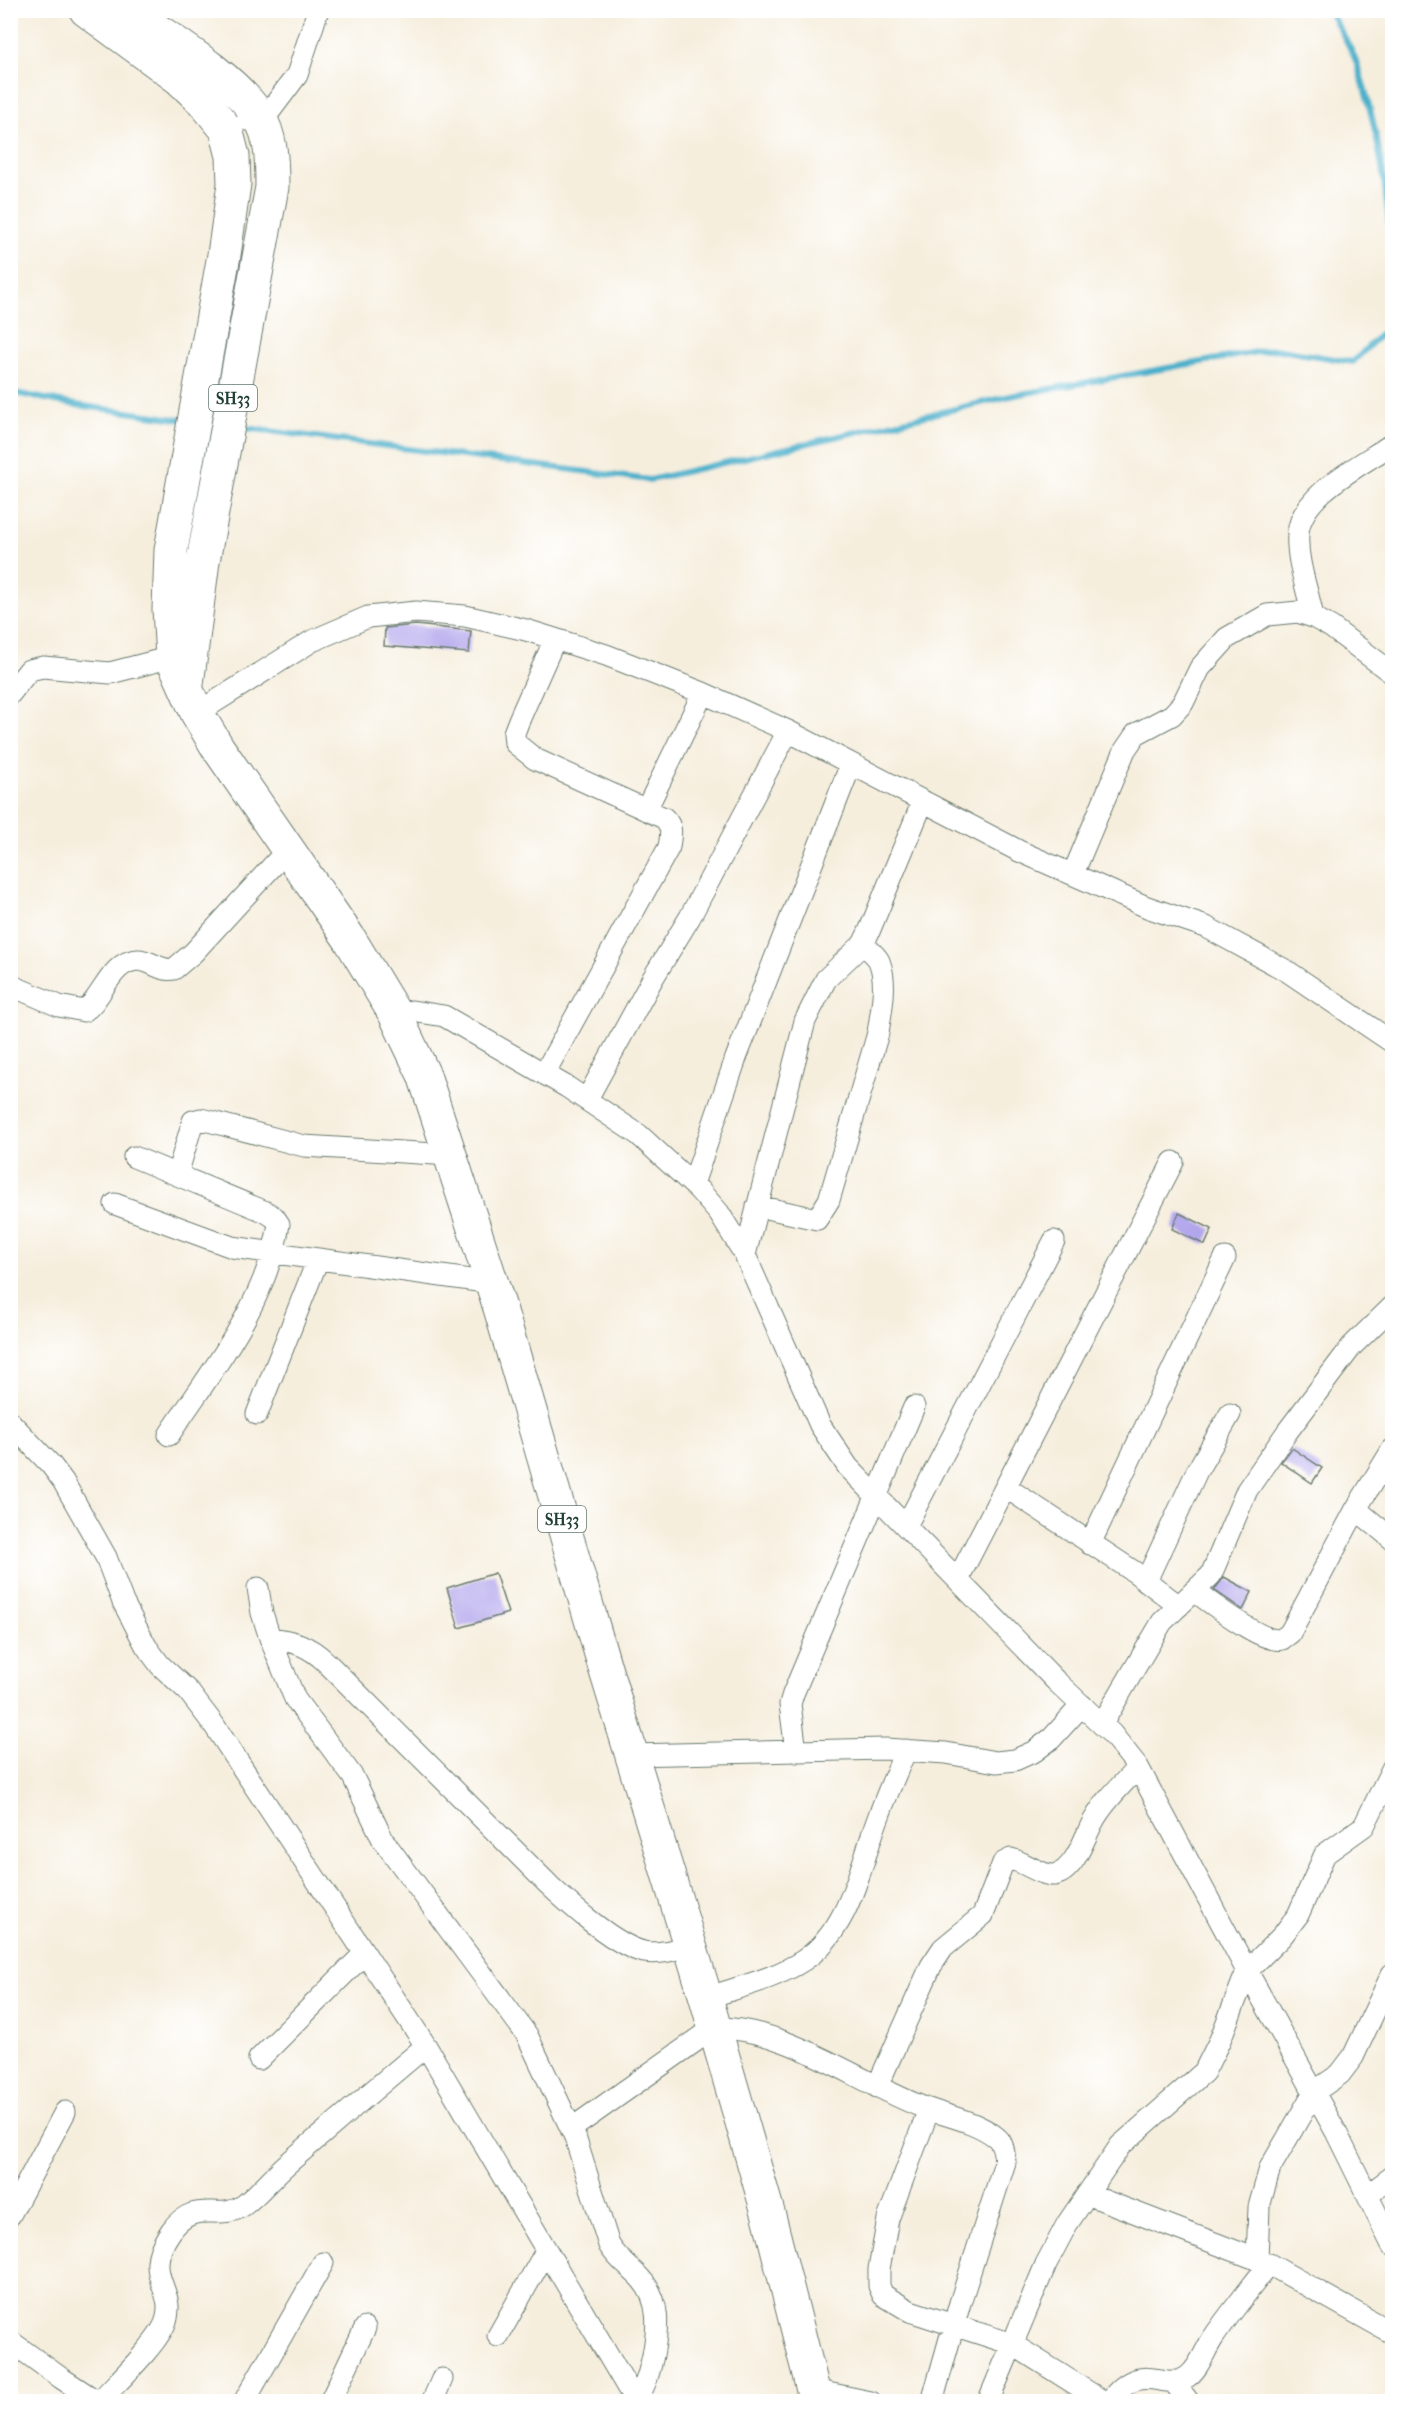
<svg xmlns="http://www.w3.org/2000/svg" width="1403" height="2412" font-family="'IM FELL French Canon',serif">
	<rect width="100%" height="100%" fill="#fff"/>
	<filter id="ink" filterUnits="userSpaceOnUse"><feTurbulence type="fractalNoise" baseFrequency=".0167" numOctaves="2"/><feDisplacementMap in="SourceGraphic" scale="12" xChannelSelector="R" yChannelSelector="G"/><feConvolveMatrix kernelMatrix="1 2 1 2 8 2 1 2 1" color-interpolation-filters="sRGB"/></filter>
	<filter id="wash" filterUnits="userSpaceOnUse"><feTurbulence type="fractalNoise" baseFrequency=".008" numOctaves="4" result="noise"/><feDisplacementMap in="SourceGraphic" scale="24" xChannelSelector="R" yChannelSelector="G"/><feGaussianBlur stdDeviation="1.35" result="paint"/><feColorMatrix in="noise" values="0 0 0 0 0 0 0 0 0 0 0 0 0 0 0 0 0 1.4 0 .05"/><feComposite in="paint" operator="in"/></filter>
	<g filter="url(#wash)">
		<rect width="100%" height="100%" fill="#f6eedd"/>
		<g fill="none" stroke-linecap="round" stroke-linejoin="round">
			<path stroke="#4cb0cb" stroke-width="6" d="M1329,10C1338,28 1351,45 1357,64C1378,128 1389,198 1392,265
				M10,392L76,405L184,420
				M238,427L650,480L1015,395L1274,349L1353,362L1385,330L1392,288"/>
		</g>
		<g id="blocks">
			<path fill="#b2a6ec" d="M416,625L471,631L469,653L384,646L385,628Z
				M1179,1213L1212,1229L1205,1245L1172,1229Z
				M1292,1448L1322,1468L1312,1483L1281,1462Z
				M495,1573L508,1613L459,1628L447,1588Z
				M1224,1577L1252,1592L1243,1610L1214,1590Z"/>
		</g>
	</g>
	<g filter="url(#ink)">
		<use href="#blocks" fill-opacity="0" stroke="#6a7b6f" stroke-width="1.5"/>
		<g fill="none" stroke-linecap="round" stroke-linejoin="round">
			<g stroke="#6a7b6f" stroke-width="23">
				<path id="minor" d="M247,120L270,111L297,75L318,10
					M1313,617C1308,591 1296,560 1298,534C1300,494 1362,465 1392,444
					M10,694L29,670L43,667L110,673L172,657
					M197,713L312,641L368,617L416,612L465,616L526,630L606,655L703,693L788,731L1019,851L1147,907L1206,927L1287,971L1392,1042
					M646,810L703,693
					M1073,874L1125,750L1136,734L1172,715L1183,703L1200,668L1227,638L1267,615L1298,612L1313,617L1331,627L1392,673
					M10,985L59,1006L84,1011C103,999 110,961 138,960C151,960 160,972 174,969L193,953L289,848
					M395,1014L412,1011L444,1016L567,1087L639,1135L699,1190L719,1213L745,1255L820,1425L848,1467L1056,1681L1112,1734L1138,1767L1247,1971L1336,2132L1392,2245
					M544,1074L669,847C671,834 673,827 664,818L535,759L515,743L514,733L519,720L555,639
					M587,1099L653,978L690,917L788,731
					M134,1157L266,1212L274,1217L279,1224C267,1303 212,1370 169,1435
					M177,1175L193,1121L201,1119L304,1146L451,1155
					M693,1184L736,1058L851,764
					M115,1204L232,1247L492,1283
					M757,1206L817,1219L829,1200L878,1033C881,1011 888,983 879,961C876,955 868,949 863,944
					M745,1255L805,1021L826,979L863,944L868,934L923,801
					M257,1414L318,1259
					M10,1422L51,1465L63,1481L106,1557L123,1602L146,1646L160,1665L188,1691L214,1725L426,2046L636,2402
					M1007,1488L1136,1573L1179,1606
					M1356,1509L1392,1539
					M906,1526L1054,1241
					M1090,1544L1225,1258
					M958,1579L1173,1162
					M1146,1581L1197,1471L1230,1414
					M258,1588L262,1613L270,1638L295,1699L353,1777L383,1840L527,2035L575,2137L609,2245C618,2260 630,2267 641,2279C661,2301 658,2328 653,2355C649,2373 646,2388 633,2402
					M1194,1591C1210,1602 1264,1645 1282,1639C1283,1638 1289,1634 1290,1633L1356,1509L1392,1450
					M270,1638C294,1641 308,1645 326,1662L549,1885C570,1905 616,1946 644,1952C660,1955 675,1949 690,1946
					M1102,1724L1162,1622L1211,1575L1247,1490L1287,1432L1352,1346L1392,1307
					M796,1752L790,1704L793,1694L914,1407
					M632,1755L885,1749L946,1753L996,1762L1015,1760L1035,1751L1052,1738L1082,1705
					M706,1998C739,1987 775,1979 804,1960C852,1928 860,1863 880,1813C888,1791 897,1771 906,1750
					M259,2059L364,1954
					M877,2087L931,1966L943,1948L983,1915L1003,1863L1011,1859C1024,1862 1042,1876 1054,1875C1075,1872 1085,1835 1094,1820C1105,1800 1123,1784 1138,1767
					M929,2109L888,2219L879,2269V2286L883,2295L910,2311L1012,2344L1104,2402
					M571,2129L714,2028C784,2026 856,2081 920,2106C945,2116 974,2120 996,2137C1004,2143 1004,2153 1005,2162L960,2303L932,2402
					M1087,2194L1269,2264L1392,2333
					M1368,2195L1392,2177
					M10,2215L65,2112
					M1257,2260L1259,2207L1270,2168L1314,2092L1340,2074L1353,2057L1392,1974
					M498,2336L546,2251
					M10,2341L61,2378L98,2402
					M1173,2381L1189,2402
					M813,2390L871,2402
					M99,2402C116,2383 159,2343 166,2321C177,2287 139,2276 171,2231C195,2197 219,2223 244,2205C260,2193 272,2177 287,2164C333,2125 379,2085 426,2046
					M244,2402L323,2263
					M330,2402L365,2328
					M432,2402L442,2379
					M988,2402L1046,2264L1067,2224L1120,2146L1204,2072L1220,2040L1247,1971L1282,1936L1298,1915L1325,1854L1364,1826L1392,1769
					M1109,2402C1142,2357 1163,2393 1187,2377C1199,2369 1205,2350 1213,2338C1230,2313 1250,2289 1269,2264"/>
			</g>
			<g stroke="#6a7b6f" stroke-width="35">
				<path id="primary" d="M86,10L180,79L203,101L226,129L233,156L234,184L224,255L171,550L169,609L172,657L197,713L218,748L349,938L395,1014L424,1075L500,1308L606,1671L706,1998L769,2216L816,2402
					M127,10C167,38 231,75 258,115C272,136 272,163 272,187L203,561L187,684"/>
			</g>
			<use href="#minor" stroke="#fff" stroke-width="21"/>
			<use href="#primary" stroke="#fff" stroke-width="33"/>
		</g>
	</g>
	<g text-anchor="middle" dominant-baseline="central" stroke-width="5" stroke-linejoin="round" paint-order="stroke">
		<g fill="#fff" stroke="#627771" stroke-width="1.5">
			<rect x="209" y="385" width="48" height="26" rx="4.5"/>
			<rect x="538" y="1506" width="48" height="26" rx="4.5"/>
		</g>
		<g font-size="16" font-weight="bold" fill="#1f3d34">
			<text x="233" y="398">SH33</text>
			<text x="562" y="1519">SH33</text>
		</g>
	</g>
	<rect width="1403" height="2412" fill="none" stroke="#fff" stroke-width="36"/>
</svg>
